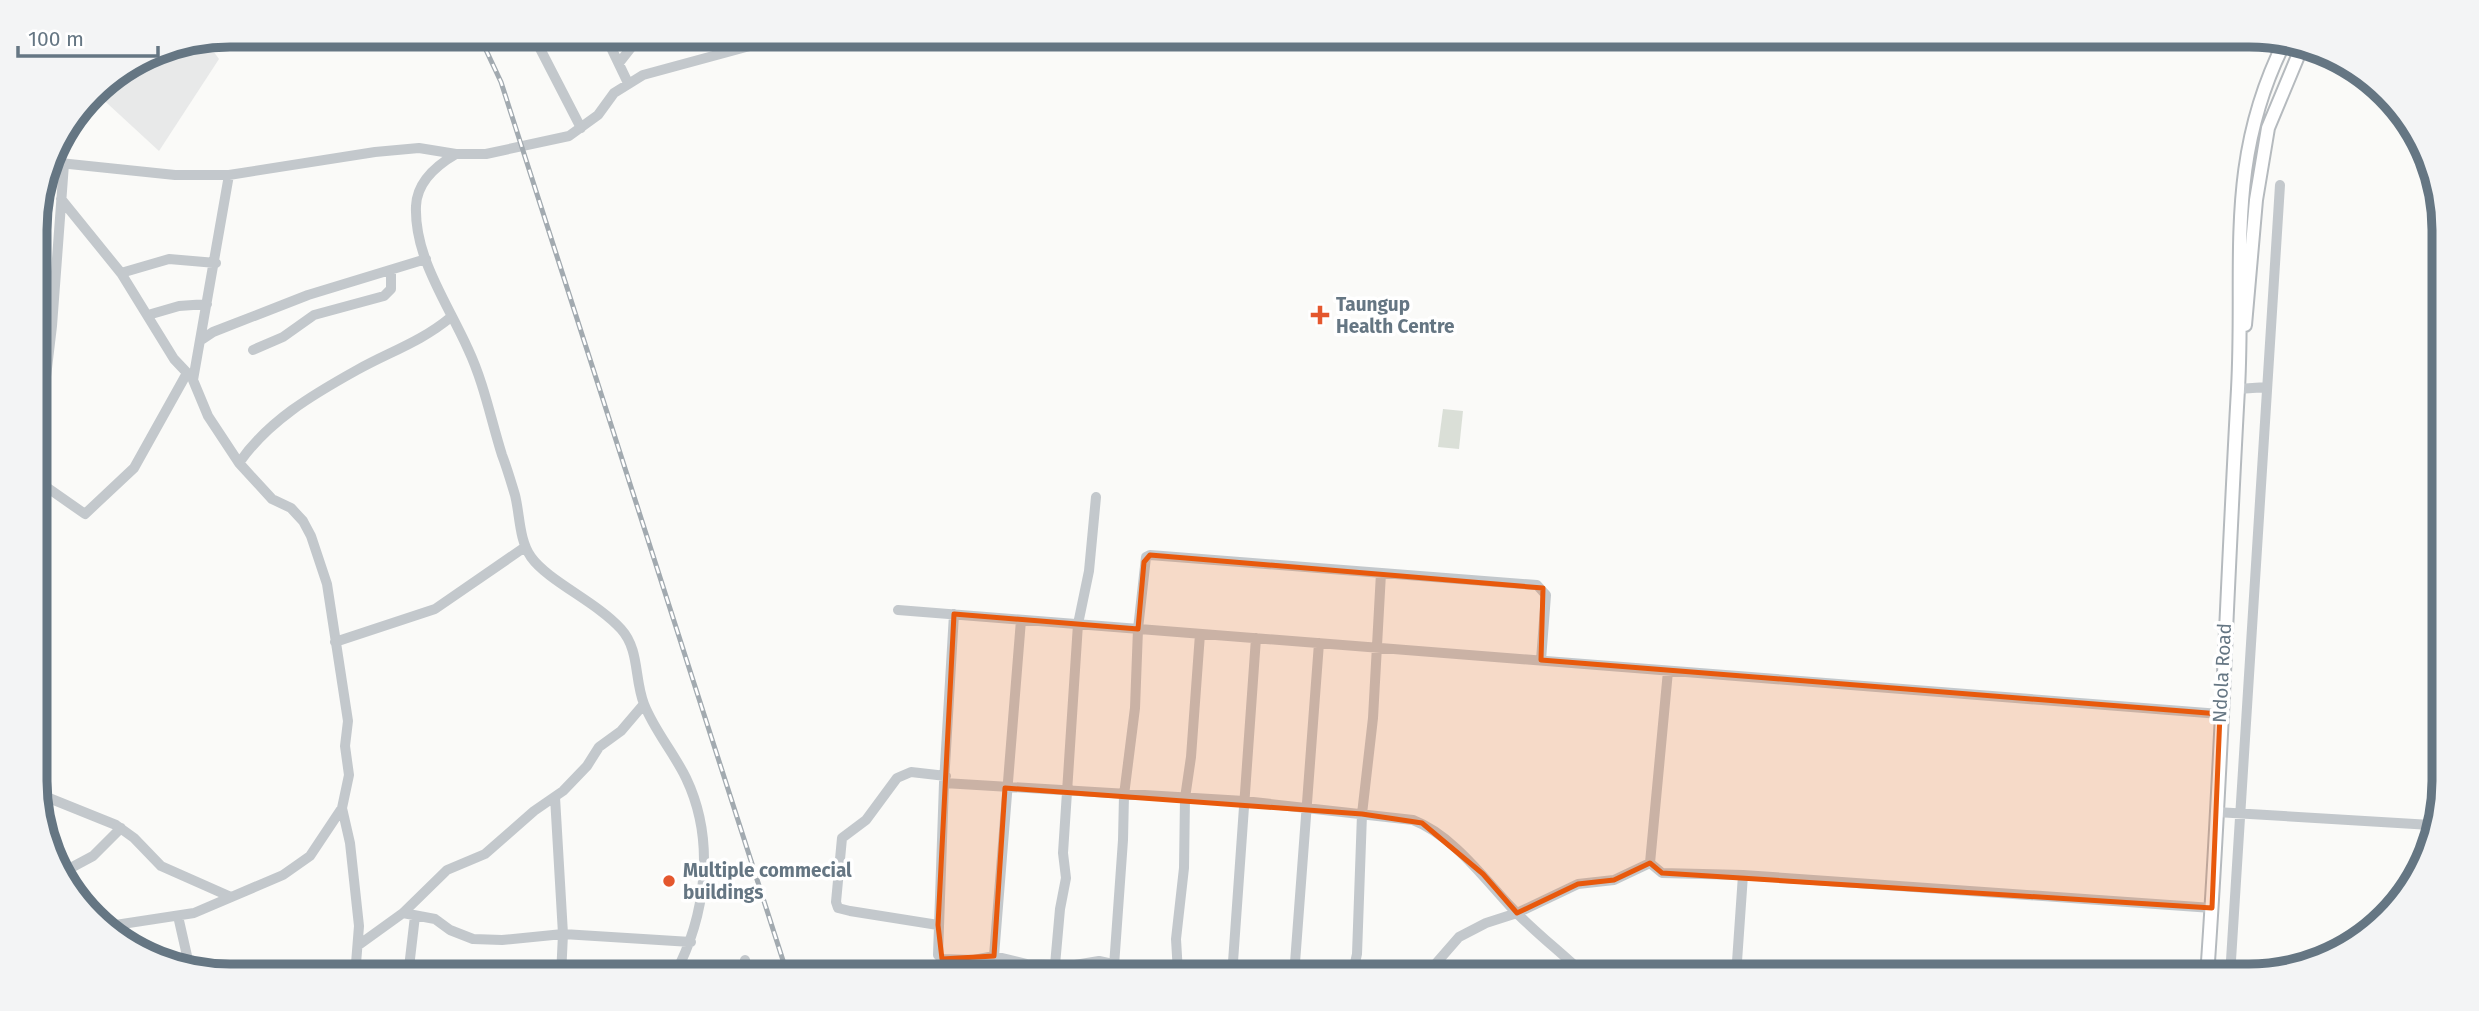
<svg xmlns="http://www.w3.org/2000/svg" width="2479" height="1011" font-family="'Fira Sans',sans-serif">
	<rect width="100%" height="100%" fill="#fafaf8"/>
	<path fill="#e8e9e9" d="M205,40L219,59L159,151L95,92L101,84L156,50Z"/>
	<path fill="#dadfd7" d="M1443,409L1463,411L1459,449L1438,447Z"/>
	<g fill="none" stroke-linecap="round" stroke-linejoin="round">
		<g stroke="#b5babe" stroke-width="16">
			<path id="major" d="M2245,325L2256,200L2268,128L2303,44
				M2207,976C2221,780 2227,584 2238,389C2245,261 2224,162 2285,41"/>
		</g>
		<path stroke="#c3c8cc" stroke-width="10" d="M533,35L581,128
			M605,35L628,83
			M619,63L641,35
			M456,154C437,165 417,182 416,206C414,257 448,304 468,349C484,383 491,420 502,455C507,468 511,482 515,495C520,515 519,540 531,557C548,581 597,602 621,629C640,650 634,679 644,704C654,730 674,753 686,778C716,841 706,916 674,976
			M50,162L175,175H229L375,152L419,148L456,154H486L569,136L598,115L614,93L643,75L790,35
			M229,175L193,380L208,416L239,463L272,499L291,508L303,521L311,536L327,584L348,721L345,746L349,775L342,808L350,843L359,926L355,976
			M61,199L121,273L174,359L191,377
			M121,273L169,259L216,263
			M148,315L179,306L207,304
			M201,340L213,332L308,295L426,259
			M253,350L283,337L314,315L384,296L391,289V271
			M2238,389L2267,387
			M37,453L52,326L64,164
			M239,463C268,421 312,395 357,370C389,352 421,342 451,317
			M37,486H45L85,514L134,468L187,373
			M898,610L2220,714
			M954,614L944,783L938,955L942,959L974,960L994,956L1027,964L1075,965L1099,961L1145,971L1210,976
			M335,642L435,609L525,547
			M1668,671L1650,863L1662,873L1743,875L2212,908
			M944,783L1244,801L1413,820C1452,835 1482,876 1510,906C1533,931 1561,952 1586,976
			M39,794L116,825L134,838L161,866L231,897
			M555,797L563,934L561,976
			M2216,812L2431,825
			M2430,848L2444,661
			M65,871L93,856L121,828
			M403,913L435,919L450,930L473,939L502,940L563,934L691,942
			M178,916L190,969
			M938,925L850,911L838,908L836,902L842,838L866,820L897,778L911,772L946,776
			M109,926L194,913L283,875L310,856L342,808
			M360,944L403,913L447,870L485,854L534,811L563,791L587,766L599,747L621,731L644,704
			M994,956L1021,620
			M745,960L749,976
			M1055,965L1060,909L1066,878L1063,853L1078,624L1089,571L1096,497
			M1114,966L1123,840L1124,795L1135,708L1138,629L1146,557L1150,555L1537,585L1546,595L1541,660
			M1178,973L1176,939L1184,868L1185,798L1191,757L1200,634
			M408,976L415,916
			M1232,976L1256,638
			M1294,976L1319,643
			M1352,976L1357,954L1362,814L1373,718L1381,573
			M1425,976L1459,937L1486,923L1517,913L1578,884L1614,880L1650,863
			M1736,976L1743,875
			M2230,976L2280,185"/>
		<use href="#major" stroke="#fff" stroke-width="12"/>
		<g stroke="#a2aab0" stroke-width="5">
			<path id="rail" d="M479,35L501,82L788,976"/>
		</g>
		<use href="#rail" stroke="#fff" stroke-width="2.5" stroke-dasharray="8" stroke-linecap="butt"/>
	</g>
	<path fill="#e8590c" fill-opacity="0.2" stroke="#e8590c" stroke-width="5" stroke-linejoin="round" d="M1150,555L1543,588L1541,660L2220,714L2212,908L1662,873L1650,863L1614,880L1578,884L1517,913L1483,874L1422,823L1362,814L1005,788L994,956L942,959L938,925L954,614L1138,629L1144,562Z"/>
	<g fill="#e4572e" stroke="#fff" stroke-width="2.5">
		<path d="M1316.5 304.5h7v7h7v7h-7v7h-7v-7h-7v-7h7z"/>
		<circle cx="669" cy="881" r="7"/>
	</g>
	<g text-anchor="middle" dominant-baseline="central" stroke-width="7" stroke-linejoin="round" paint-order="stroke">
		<g font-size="19" font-weight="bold" fill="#657683" stroke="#fff" text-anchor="start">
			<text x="1336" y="304">Taungup<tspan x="1336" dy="22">Health Centre</tspan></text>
			<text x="683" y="870">Multiple commecial<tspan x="683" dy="22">buildings</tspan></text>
		</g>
		<g font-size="19" fill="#657683" stroke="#fff">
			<text transform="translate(2222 673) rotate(-87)">Ndola Road</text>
		</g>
	</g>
	<path d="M0 0H2479V1011H0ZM230 47H2249A183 183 0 0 1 2432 230V781A183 183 0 0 1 2249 964H230A183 183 0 0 1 47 781V230A183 183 0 0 1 230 47Z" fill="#f3f4f5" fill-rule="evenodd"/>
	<path fill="none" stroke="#657683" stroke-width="9" d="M230 47H2249A183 183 0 0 1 2432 230V781A183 183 0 0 1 2249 964H230A183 183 0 0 1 47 781V230A183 183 0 0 1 230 47Z"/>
	<path d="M18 46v10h140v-10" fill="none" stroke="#657683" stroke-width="3.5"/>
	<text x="28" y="46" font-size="21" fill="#657683" stroke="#ffffff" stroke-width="5" paint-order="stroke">100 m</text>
</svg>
